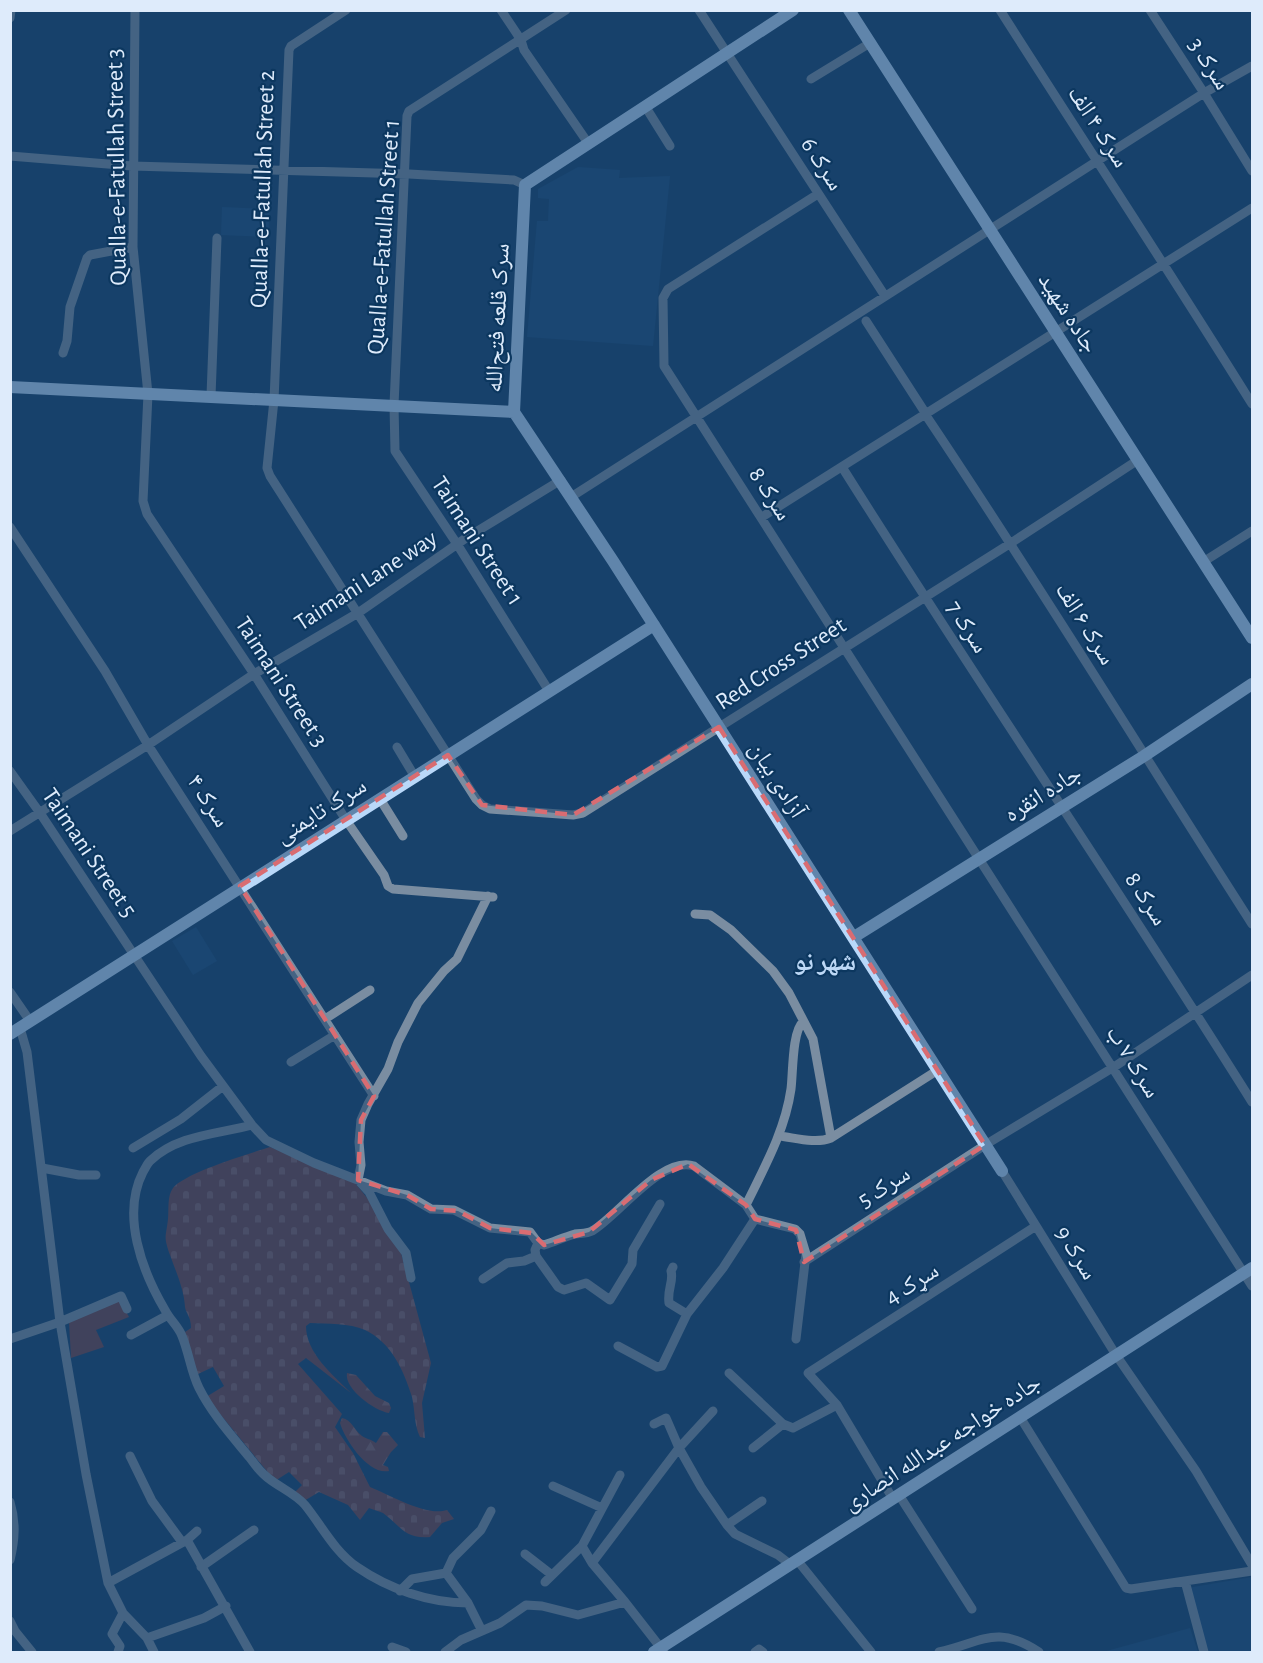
<svg xmlns="http://www.w3.org/2000/svg" width="1263" height="1663" font-family="'Alegreya Sans','Noto Naskh Arabic',sans-serif">
	<defs>
		<pattern id="forest-firs" width="22" height="20" patternUnits="userSpaceOnUse" patternTransform="scale(1.5)"><rect width="22" height="20" fill="#71434a"/><path d="M5 1l3.5 6h-7zM16 11l3.5 6h-7z" fill="#855e65"/></pattern>
		<pattern id="cemetery-stones" width="16" height="16" patternUnits="userSpaceOnUse" patternTransform="scale(1.5)"><rect width="16" height="16" fill="#71434a"/><path d="M2 7V4a2 2 0 0 1 4 0v3zM10 15v-3a2 2 0 0 1 4 0v3z" fill="#855e65"/></pattern>
	</defs>
	<rect width="100%" height="100%" fill="#18426b"/>
	<path fill="#1d4c7b" d="M578,167L620,170L619,178L670,176L653,346L527,337L537,221H548L549,199L538,198V189Z
		M222,207L270,209L268,237L221,235Z
		M196,927L217,961L193,975L172,941Z
		M1252,1577V1652H1209L1187,1588Z
		M1190,1628L1198,1652H1103Z"/>
	<path fill="#71434a" d="M120,1300L129,1317L96,1330L104,1347L71,1358L69,1322Z"/>
	<path fill="url(#forest-firs)" d="M347,1373L356,1375L375,1396L389,1403L391,1408L389,1413C375,1411 344,1389 347,1373Z
		M342,1418C352,1420 354,1430 362,1436C366,1439 371,1439 376,1443L383,1432H387L398,1445L391,1452L383,1465L388,1467L389,1471C368,1475 345,1440 340,1423Z"/>
	<path fill="url(#cemetery-stones)" d="M270,1147L355,1183L368,1199L400,1249L431,1363L422,1403L425,1438L420,1437C414,1425 415,1410 412,1397C404,1371 391,1342 365,1330C349,1323 328,1324 310,1323L306,1326C306,1353 333,1375 351,1393L306,1358L298,1364L342,1414L335,1427L353,1453L370,1487C390,1495 427,1517 447,1510L454,1519L442,1523L430,1537C404,1539 401,1526 383,1513C379,1511 373,1510 369,1508L360,1520L348,1505L319,1492L304,1501L293,1494L302,1485L289,1472L275,1481L206,1397L224,1386L213,1367L198,1374L182,1338L185,1332L191,1328C191,1316 186,1314 185,1307C184,1289 176,1272 170,1255C163,1235 166,1238 168,1219C169,1209 167,1196 173,1188C184,1173 251,1153 270,1147Z"/>
	<g fill="none" stroke-linecap="round" stroke-linejoin="round">
		<path stroke="#7a8da1" stroke-width="9" d="M135,10L133,247L148,394L143,501L147,514L254,674L346,820L384,875L388,886L393,889L493,897
			M346,10L291,46L289,50L274,400L267,468L270,476L476,799L482,805L490,809L573,815L583,813L1011,543L1138,460
			M501,10L521,40L524,50L588,143
			M699,10L885,296
			M1000,10C1084,142 1170,272 1252,404
			M1150,10L1204,93L1252,171
			M10,18L11,10
			M811,79L870,43
			M645,106L670,146
			M10,156L132,166L409,174L514,180L525,185
			M818,194L668,289L663,298L664,366L1252,1286
			M866,321L926,414
			M63,353L67,341L70,307L87,258L90,255L133,247
			M211,396L217,238
			M925,414C1038,582 1143,754 1252,924
			M842,467C976,680 1118,888 1252,1102
			M571,497L1141,133L1204,93L1252,66
			M762,517L1252,208
			M10,527L105,671L148,745L374,1096
			M1203,562L1252,531
			M549,691L457,544L395,451L394,405L407,116L409,111L566,10
			M397,747L415,777
			M10,771L40,813L201,1056L252,1125L266,1140L314,1163L386,1191L407,1195L431,1209L454,1210L490,1228L530,1232L538,1243L544,1245C554,1242 564,1237 575,1234C581,1233 586,1234 592,1231C618,1216 662,1155 694,1166L746,1205L755,1219L795,1229L800,1234L806,1254L796,1339
			M380,799L403,836
			M10,831L148,745L254,674L358,613L466,538L561,480
			M695,914L710,915L731,930L773,971L789,993L813,1039L831,1138L938,1070
			M10,992L30,1021
			M325,1019L370,990
			M20,1028L27,1052L60,1322L86,1474L108,1583L123,1613L147,1638L154,1652
			M291,1062L335,1035
			M252,1125C218,1134 177,1135 150,1161C147,1164 145,1169 143,1172C121,1215 142,1271 165,1310C170,1320 178,1326 182,1336C189,1353 191,1372 199,1388C212,1414 232,1436 250,1458C255,1465 261,1473 268,1478C279,1487 296,1494 305,1505C322,1526 334,1551 357,1567C389,1589 429,1603 468,1603
			M780,1136C796,1138 816,1144 831,1138
			M133,1148L181,1119L223,1086
			M42,1168L79,1175H96
			M1002,1171L1116,1355L1196,1471L1252,1565
			M746,1205C764,1168 785,1131 791,1089C793,1074 792,1031 803,1022
			M538,1243L535,1250L536,1256L558,1287L564,1290L586,1283L610,1300L632,1264L633,1250L660,1204
			M804,1262L985,1145L1114,1067L1252,975
			M673,1267L671,1271C674,1281 667,1289 669,1303L687,1314
			M411,1278L406,1253L388,1229L369,1192L358,1180L361,1165L359,1142L361,1120L368,1104L388,1069L398,1042L418,1003L444,971L457,959L488,896
			M483,1279L507,1263L524,1261L536,1256
			M131,1335L168,1315
			M10,1339L60,1322L121,1296L127,1309
			M618,1346L657,1367L662,1366L687,1314L723,1268L755,1219
			M729,1373L783,1424L793,1428L837,1405
			M1020,1417L1126,1588L1131,1589L1252,1571
			M654,1424L666,1418L679,1448L701,1487L727,1525L735,1534L778,1555L791,1565
			M753,1448L783,1424
			M130,1456L152,1501L182,1542
			M620,1475L582,1546L592,1563L625,1602L664,1652
			M553,1486L602,1508
			M899,1495L972,1609
			M893,1499L837,1405L808,1373L1036,1226
			M10,1502C16,1522 15,1539 10,1560
			M727,1525L762,1501
			M187,1540L250,1652
			M525,1554L552,1575
			M797,1560L871,1652
			M592,1563L679,1448L713,1411
			M201,1567L254,1530
			M446,1573L453,1558L481,1530L491,1511
			M446,1573L468,1603L482,1631
			M1185,1581L1204,1652
			M545,1582L582,1546
			M108,1583L187,1540L197,1531
			M400,1591L412,1579L446,1573
			M10,1621L15,1631L32,1652
			M147,1638L204,1618L226,1606
			M392,1647L406,1652
			M118,1652L120,1646L112,1634L123,1613
			M445,1652L461,1640L500,1623L526,1605L542,1606L578,1615L625,1602
			M755,1652L759,1649L763,1652
			M939,1652C983,1642 996,1624 1039,1652"/>
		<path stroke="#b9d8f9" stroke-width="12" d="M849,10L1252,638
			M10,387L514,412
			M514,412L613,561L1002,1171
			M514,412L525,185L793,10
			M854,937L1144,756L1252,684
			M10,1034L654,625
			M654,1652L1252,1268"/>
	</g>
	<path d="M0 0H1263V1663H0ZM719,727L985,1145L804,1262L796,1230L755,1219L746,1205L688,1164L651,1180L589,1232L544,1245L532,1233L490,1228L458,1211L431,1209L407,1195L358,1180L361,1120L374,1096L240,886L448,755L482,805L573,815Z" fill="#18426b" fill-opacity=".55" fill-rule="evenodd"/>
	<path fill="none" stroke="#d96c72" stroke-width="4.5" stroke-dasharray="12 8" stroke-linejoin="round" d="M719,727L985,1145L804,1262L796,1230L755,1219L746,1205L688,1164L651,1180L589,1232L544,1245L532,1233L490,1228L458,1211L431,1209L407,1195L358,1180L361,1120L374,1096L240,886L448,755L482,805L573,815Z"/>
	<g text-anchor="middle" dominant-baseline="central" stroke-width="4.5" stroke-linejoin="round" paint-order="stroke">
		<g font-size="24" fill="#deebfb" stroke="#0c375f">
			<text transform="translate(1209 64) rotate(57)">سرک 3</text>
			<text transform="translate(1098 127) rotate(57)">سرک ۴ الف</text>
			<text transform="translate(822 164) rotate(57)">سرک 6</text>
			<text transform="translate(117 167) rotate(-91)">Qualla-e-Fatullah Street 3</text>
			<text transform="translate(263 189) rotate(-88)">Qualla-e-Fatullah Street 2</text>
			<text transform="translate(384 237) rotate(-86)">Qualla-e-Fatullah Street 1</text>
			<text transform="translate(1068 313) rotate(57)">جاده شهید</text>
			<text transform="translate(498 318) rotate(-87)">سرک قلعه فتح‌الله</text>
			<text transform="translate(770 494) rotate(57)">سرک 8</text>
			<text transform="translate(477 541) rotate(57)">Taimani Street 1</text>
			<text transform="translate(366 581) rotate(-33)">Taimani Lane way</text>
			<text transform="translate(1085 624) rotate(58)">سرک ۶ الف</text>
			<text transform="translate(967 627) rotate(57)">سرک 7</text>
			<text transform="translate(781 664) rotate(-33)">Red Cross Street</text>
			<text transform="translate(281 682) rotate(57)">Taimani Street 3</text>
			<text transform="translate(777 780) rotate(58)">آزادی بیان</text>
			<text transform="translate(1043 794) rotate(-32)">جاده انقره</text>
			<text transform="translate(208 801) rotate(57)">سرک ۴</text>
			<text transform="translate(321 811) rotate(-32)">سرک تایمنی</text>
			<text transform="translate(89 853) rotate(56)">Taimani Street 5</text>
			<text transform="translate(1146 899) rotate(57)">سرک 8</text>
			<text transform="translate(1133 1062) rotate(58)">سرک ۷ ب</text>
			<text transform="translate(884 1187) rotate(-33)">سرک 5</text>
			<text transform="translate(1076 1253) rotate(58)">سرک 9</text>
			<text transform="translate(912 1284) rotate(-32)">سړک 4</text>
			<text transform="translate(942 1443) rotate(-33)">جاده خواجه عبدالله انصاری</text>
		</g>
		<g font-size="26" font-weight="bold" fill="#bdd8f6" stroke="#0c375f">
			<text x="825" y="962">شهر نو</text>
		</g>
	</g>
	<rect width="1263" height="1663" fill="none" stroke="#deebfb" stroke-width="24"/>
</svg>
